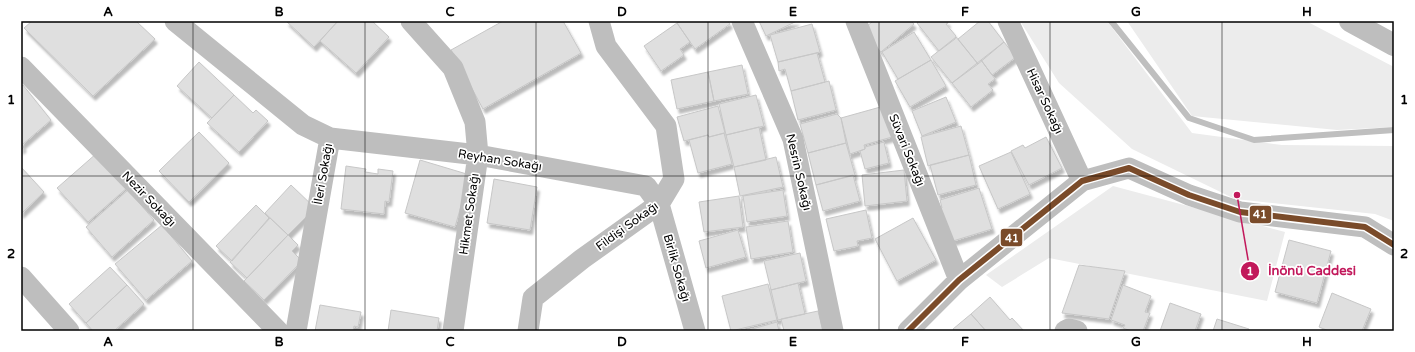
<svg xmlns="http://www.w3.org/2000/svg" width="1415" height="352" font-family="'Varela Round',sans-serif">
	<defs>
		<filter id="shadow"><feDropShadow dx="2.5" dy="4.5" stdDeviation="1" flood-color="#0004"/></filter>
	</defs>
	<rect width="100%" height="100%" fill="#fff"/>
	<path fill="#ececec" d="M1020,21H1107L1192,133L1282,145L1394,146V221L1375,214L1235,199L1132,149L1059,83Z
		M1127,21H1306L1394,67V127L1337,130L1192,116Z
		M1113,186L1285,232L1267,301L1049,258L1002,287L986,275Z"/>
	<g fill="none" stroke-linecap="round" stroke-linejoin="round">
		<path stroke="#bfbfbf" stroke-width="6" d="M1111,21L1189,118L1254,140L1394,130"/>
	</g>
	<path fill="#dfdfdf" stroke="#c7c7c7" filter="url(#shadow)" d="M32,21H136L155,39L93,96L24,28Z
		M286,21H338L314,47Z
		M338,21H372L389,37L356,73L320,41Z
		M503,21H563L581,53L483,109L451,50Z
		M681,21H728L730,24L695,49L677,23Z
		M759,21H797L766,36Z
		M873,21H911L914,24L881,52L870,40L865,28Z
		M919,21H947L948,23L946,24L956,36L955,39L939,51L917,23Z
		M980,21H988L1004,42L978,64L958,39Z
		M677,23L690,42L680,49L684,55L661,71L644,46Z
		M812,24L820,52L778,62L770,35Z
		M914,32L931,60L898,79L882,52Z
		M956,37L978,64L952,83L931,57Z
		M1004,42L1016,57L992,75L981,60Z
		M817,53L825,82L791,91L785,69L779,71L778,62Z
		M931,60L946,86L910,107L895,81Z
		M981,60L995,79L988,84L993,90L971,107L952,83Z
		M199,62L234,95L212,118L177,86Z
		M742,65L748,94L714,101L708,72Z
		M708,72L714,101L677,109L671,80Z
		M829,81L836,110L798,120L791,91Z
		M23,85L51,120L22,145L24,147L21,150V86Z
		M234,95L253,113L256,110L268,121L239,152L207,123Z
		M756,95L764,126L726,135L719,104Z
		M946,97L956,122L922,136L912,111Z
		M718,106L725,133L709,137L708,135L684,141L677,117Z
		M884,106L892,137L864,145L865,149L850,154L841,118Z
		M837,114L841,118L846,143L808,153L800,124Z
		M961,126L969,155L928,166L921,137Z
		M759,127L766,160L734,167L726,135Z
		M199,132L229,163L189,202L159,171Z
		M724,133L732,164L698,173L689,140L708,135L709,137Z
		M1046,137L1062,168L1029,185L1011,151L1023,145L1025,148Z
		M884,142L889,163L865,169L860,151L865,149V147Z
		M846,143L855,175L816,185L808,153Z
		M1011,152L1030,194L998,209L979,166Z
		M97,153L128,187L88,222L57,188Z
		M969,155L976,185L938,195L930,165Z
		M776,157L783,187L740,196L734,167Z
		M420,160L470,175L455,227L405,213Z
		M346,166L366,169L365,172L378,174V169L393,171L389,202L385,201L384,214L341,209Z
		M21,167L44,192L21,214Z
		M904,170L907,201L865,206L862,175Z
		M853,175L860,201L823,211L816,185Z
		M494,179L537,187L530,230L487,223Z
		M291,185L315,208L288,235L265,213Z
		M979,188L992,229L953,241L939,209L942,208L940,200Z
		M128,190L154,220L112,257L86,227Z
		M783,190L787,216L747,222L743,196Z
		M739,196L743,227L704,232L699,202Z
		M256,205L269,218L232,261L216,246Z
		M866,210L872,238L857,241L858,246L834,251L826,219Z
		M270,218L288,235L247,278L230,262Z
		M913,218L936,260L897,281L875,239Z
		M788,221L793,252L751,259L746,227Z
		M162,225L192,261L146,300L115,264Z
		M738,230L746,257L706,268L699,241Z
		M288,235L298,245L292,251L302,261L264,300L244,281Z
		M1289,240L1331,251L1317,303L1275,292Z
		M800,253L806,281L771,290L764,261Z
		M1079,265L1125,271L1109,319L1062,313Z
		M110,267L127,285L86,323L69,304Z
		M798,283L805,314L778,320L771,290Z
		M768,284L777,320L731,331L722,296Z
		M127,285L144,304L114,331H93L86,323Z
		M1123,285L1151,296L1145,312L1150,313L1143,331H1131L1123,328L1125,325L1111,320Z
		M1332,293L1371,309L1362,331H1329L1319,327Z
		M990,297L1010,320L1012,318L1024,331H986L971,314Z
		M1170,303L1201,314L1195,331H1160Z
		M320,305L361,312L358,327L354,326L353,331H315Z
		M391,310L439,318L437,331H388Z
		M818,311L823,331H784L781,319Z
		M971,314L986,331H954L953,329Z
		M1217,319L1249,329V331H1213Z
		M777,322L779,331H745Z"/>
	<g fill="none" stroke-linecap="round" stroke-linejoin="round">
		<path stroke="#bebebe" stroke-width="21" d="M175,21L303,125L330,138L478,155L646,186L659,204L695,331
			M411,21L453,68L475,122L478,155L453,331
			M742,21L793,139L833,331
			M856,21L959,280
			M1008,21L1082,181
			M21,67L278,331
			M21,277L69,331
			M296,331L330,138
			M528,331L533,298L582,259L659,204L674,179L666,126L606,46L599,21
			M908,331L959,280L1082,181L1129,168L1189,195L1240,212L1365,227L1394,245
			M1065,331L1069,329L1077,331"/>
		<path stroke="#bebebe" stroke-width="22" d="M1350,21L1394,45"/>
		<g stroke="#fff" stroke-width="9">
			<path id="bus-1" d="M908,331L959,280L1082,181L1129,168L1189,195L1240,212L1365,227L1394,245"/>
		</g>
		<use href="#bus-1" stroke="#7a4b2a" stroke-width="6"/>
	</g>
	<path fill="none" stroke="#000" stroke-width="1" stroke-opacity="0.55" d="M193,21V331M365,21V331M536,21V331M708,21V331M879,21V331M1050,21V331M1222,21V331M21,176H1394"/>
	<g text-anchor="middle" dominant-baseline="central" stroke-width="3.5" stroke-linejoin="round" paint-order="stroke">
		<g font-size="12" fill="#000" stroke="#fff">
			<text transform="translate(1045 101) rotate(65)">Hisar Sokağı</text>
			<text transform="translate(907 150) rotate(68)">Süvari Sokağı</text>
			<text transform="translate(500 160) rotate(9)">Reyhan Sokağı</text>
			<text transform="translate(799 172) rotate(77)">Nesrin Sokağı</text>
			<text transform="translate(323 174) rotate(-80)">İleri Sokağı</text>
			<text transform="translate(149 199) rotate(46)">Nezir Sokağı</text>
			<text transform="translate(469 214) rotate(-82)">Hikmet Sokağı</text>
			<text transform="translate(627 226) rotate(-36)">Fildişi Sokağı</text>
			<text transform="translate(677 268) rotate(74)">Birlik Sokağı</text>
		</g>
	</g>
	<path fill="none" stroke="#c2185b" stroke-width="1.5" d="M1237 195L1250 271"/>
	<g fill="#c2185b" stroke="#fff" stroke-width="1.5">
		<circle cx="1237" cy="195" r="4"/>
		<circle cx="1250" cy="271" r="10"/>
	</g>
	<g font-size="12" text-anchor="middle" font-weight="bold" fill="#fff">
		<text x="1250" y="275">1</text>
	</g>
	<g font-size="13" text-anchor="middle" font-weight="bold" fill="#c2185b" stroke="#fff" stroke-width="3.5" stroke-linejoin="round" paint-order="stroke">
		<text x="1312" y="275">İnönü Caddesi</text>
	</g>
	<g stroke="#fff" stroke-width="1.5">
		<rect x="1249" y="205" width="23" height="19" rx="4" fill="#7a4b2a"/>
		<rect x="1000" y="228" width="23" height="19" rx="4" fill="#7a4b2a"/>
	</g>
	<g font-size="11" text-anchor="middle" font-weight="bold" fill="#fff">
		<text x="1260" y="218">41</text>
		<text x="1012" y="242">41</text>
	</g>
	<rect width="1415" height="352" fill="none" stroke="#ffffff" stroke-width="44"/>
	<rect x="22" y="22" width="1371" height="308" fill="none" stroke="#000" stroke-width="1.5"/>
	<g font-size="13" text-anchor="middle" font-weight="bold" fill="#000">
		<text x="108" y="16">A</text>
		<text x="279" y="16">B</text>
		<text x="450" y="16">C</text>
		<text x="622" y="16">D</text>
		<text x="793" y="16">E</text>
		<text x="965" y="16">F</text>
		<text x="1136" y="16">G</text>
		<text x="1307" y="16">H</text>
		<text x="11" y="104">1</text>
		<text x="1404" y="104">1</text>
		<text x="11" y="258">2</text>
		<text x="1404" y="258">2</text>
		<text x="108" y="346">A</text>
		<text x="279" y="346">B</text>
		<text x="450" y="346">C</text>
		<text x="622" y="346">D</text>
		<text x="793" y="346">E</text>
		<text x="965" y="346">F</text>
		<text x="1136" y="346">G</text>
		<text x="1307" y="346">H</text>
	</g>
</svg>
